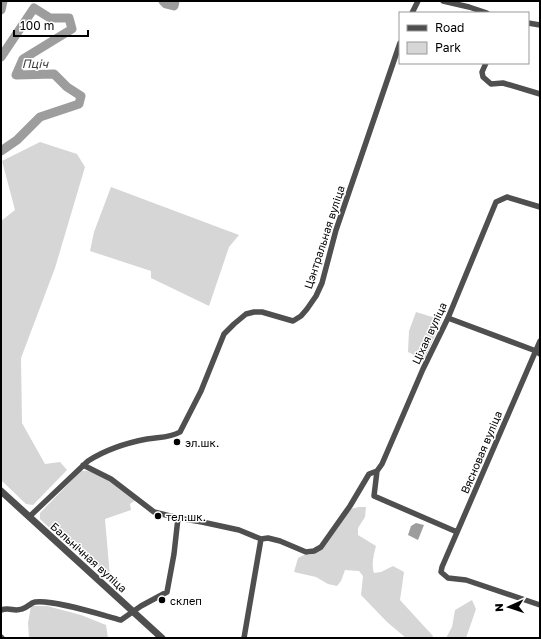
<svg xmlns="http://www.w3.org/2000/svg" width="541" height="639" font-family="'Golos Text',sans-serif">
	<rect width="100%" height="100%" fill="#fff"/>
	<path fill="#d6d6d6" d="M40,142L77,154L85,167L55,268L21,358L22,423L45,464L60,462L67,470L33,505L26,504L1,480V221L15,210L2,161Z
		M111,187L239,235L229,247L209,306L151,278V271L90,251L94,232Z
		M416,312L442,320L424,360L408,352L409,331Z
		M81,471C99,469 122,490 136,500L130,504L131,510L105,519L110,577L77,548L74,551L40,519V513Z
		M359,507H366L365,517L358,528V535L376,546C374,554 371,564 374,573L381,572L393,566L404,572L400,600L433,636L432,638H406L387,622L361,595L363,576L359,571L345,570L341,581L337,586L328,584L316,577L294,572L298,558L304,555H310L319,551L350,509Z
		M472,600L476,609L466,638H446L452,627L455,610Z
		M31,606H47L81,615L106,625L108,638H29L28,623Z"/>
	<path fill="#9d9d9d" d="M416,523L424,525L418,540L408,535L411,526Z"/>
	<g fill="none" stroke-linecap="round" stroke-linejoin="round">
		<path stroke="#9d9d9d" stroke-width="9" d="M163,1L166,4L174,6L175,1
			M1,10L3,1
			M1,57L34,8L50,18H69L72,29L23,59L16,75L54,74L67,87L81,96L79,104L40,117L17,140L1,151"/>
		<path stroke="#4f4f4f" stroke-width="5.5" d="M443,1L469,7L487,13
			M412,13L418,1
			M528,23L540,25
			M486,63L482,72L483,77L491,84L503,83L540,94
			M448,318L536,351L540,354
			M540,341L442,567L441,572L448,578L466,580L540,605
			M83,465L111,479L154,512L178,518L202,522L239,530L261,539L268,538L280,541L306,552L314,551L321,547L350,506L369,474L377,471
			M377,471L382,464L423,369L448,318L496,202L507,197L540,207
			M377,471L374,496L457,532
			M29,517L88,461C105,450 126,443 147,439C158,437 170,438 180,432L201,391L224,334L234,324L246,314L254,312H262L293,321L301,316L307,309L316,296L322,283L336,230L400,43
			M1,610C11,607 13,612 22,609C27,608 30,603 35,602C52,599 102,615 121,620L141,606L167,592L174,554L178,518
			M1,637L2,638
			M244,638L261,539"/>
		<path stroke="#4f4f4f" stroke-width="7" d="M1,491L162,638"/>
	</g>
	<g fill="#000" stroke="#fff" stroke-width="1.5">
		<circle cx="177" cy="442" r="4"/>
		<circle cx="158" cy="516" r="4"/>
		<circle cx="162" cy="600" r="4"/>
	</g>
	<g text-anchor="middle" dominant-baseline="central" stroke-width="3" stroke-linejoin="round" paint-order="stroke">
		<g font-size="11" fill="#000" stroke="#fff">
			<text transform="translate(324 237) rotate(-72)">Цэнтральная вуліца</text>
			<text transform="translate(429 333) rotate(-65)">Ціхая вуліца</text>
			<text transform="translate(481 452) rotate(-67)">Вясновая вуліца</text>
			<text transform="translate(89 557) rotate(42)">Бальнічная вуліца</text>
		</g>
		<g font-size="11" fill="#000" stroke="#fff" text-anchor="start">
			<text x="185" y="442">эл.шк.</text>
			<text x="166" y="516">тел.шк.</text>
			<text x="170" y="600">склеп</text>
		</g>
		<g font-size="12" font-style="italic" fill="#3e3e3e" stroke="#fff">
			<text x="35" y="63">Пціч</text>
		</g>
	</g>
	<rect width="541" height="639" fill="none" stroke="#000000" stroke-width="4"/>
	<rect x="399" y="12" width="130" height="52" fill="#ffffff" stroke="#999999"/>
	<rect x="407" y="25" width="20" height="6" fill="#4f4f4f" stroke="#999999"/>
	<text x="435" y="32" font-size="12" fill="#000000">Road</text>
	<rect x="407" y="42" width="20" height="12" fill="#d6d6d6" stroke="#999999"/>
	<text x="435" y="52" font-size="12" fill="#000000">Park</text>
	<g transform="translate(509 607) rotate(267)" stroke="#ffffff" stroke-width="3" paint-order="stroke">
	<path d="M0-3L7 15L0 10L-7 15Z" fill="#000000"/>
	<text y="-6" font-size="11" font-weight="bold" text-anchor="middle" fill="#000000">N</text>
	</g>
	<path d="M14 30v6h74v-6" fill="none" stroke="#000000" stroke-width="2"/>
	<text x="20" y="30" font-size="12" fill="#000000" stroke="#ffffff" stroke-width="3" paint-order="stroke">100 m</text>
</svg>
